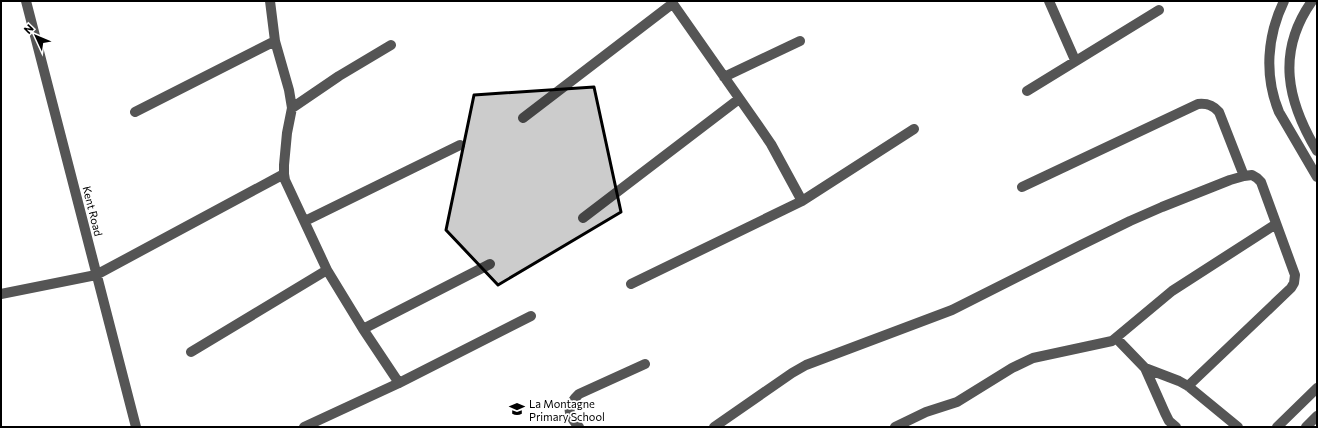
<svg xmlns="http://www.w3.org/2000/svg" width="1318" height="428" font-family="Commissioner,sans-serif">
	<rect width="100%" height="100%" fill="#fff"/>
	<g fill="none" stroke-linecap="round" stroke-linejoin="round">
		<path stroke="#555" stroke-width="10" d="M26,1L136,427
			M270,1L275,41L289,90L292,108L287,133L284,165V174L285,180L327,270L363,329L399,383
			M671,1L758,125L771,144L802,201
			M1049,1L1075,60
			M1284,1C1267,36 1264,76 1279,112L1317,177
			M1312,1C1276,52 1287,101 1317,151
			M724,77L800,41
			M1027,91L1159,10
			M292,108L339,76L391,45
			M135,112L275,41
			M523,118L672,4
			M1022,187L1198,104C1207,103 1213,105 1219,112L1244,176
			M583,218L739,99
			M305,221L460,145
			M631,284L802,201L914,129
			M1,294L96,275L284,174
			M363,329L490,264
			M1117,339L1145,368L1165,413L1169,421L1176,427
			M191,352L327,270
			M1145,368L1179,381L1188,386L1238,427
			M304,427L399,383L531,316
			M579,427C567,415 566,406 579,394L645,364
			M714,427L792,373L806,365L952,310L1081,245L1130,221L1162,207L1230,180L1244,176L1252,175L1257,178L1261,182L1295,275L1294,283L1291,288L1188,386
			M895,427L926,412L957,402L1012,368L1033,358L1112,341L1172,291L1276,224
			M1277,427L1317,388
			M1306,427L1317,416"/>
	</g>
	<path fill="#000" fill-opacity="0.2" stroke="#000" stroke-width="3" stroke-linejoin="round" d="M594,87L621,212L498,285L446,230L474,95Z"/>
	<defs>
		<g id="school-bare" transform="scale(1.2)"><path d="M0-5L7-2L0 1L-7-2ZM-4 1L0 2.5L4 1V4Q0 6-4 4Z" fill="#000" stroke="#fff" stroke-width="2.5" paint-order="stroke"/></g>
	</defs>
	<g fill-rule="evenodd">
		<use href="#school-bare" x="517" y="409"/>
	</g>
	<g text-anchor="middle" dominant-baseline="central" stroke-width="3.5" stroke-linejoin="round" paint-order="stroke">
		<g font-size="11" fill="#000" stroke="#fff">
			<text transform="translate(93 211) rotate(76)">Kent Road</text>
		</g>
		<g font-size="11" fill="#000" stroke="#fff" text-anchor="start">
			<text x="529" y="403">La Montagne<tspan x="529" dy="13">Primary School</tspan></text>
		</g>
	</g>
	<rect width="1318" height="428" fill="none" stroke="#000000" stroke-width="4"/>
	<g transform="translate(36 36) rotate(314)" stroke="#ffffff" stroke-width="3" paint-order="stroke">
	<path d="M0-3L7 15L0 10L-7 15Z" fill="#000000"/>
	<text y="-6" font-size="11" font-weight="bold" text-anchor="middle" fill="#000000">N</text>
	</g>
</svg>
